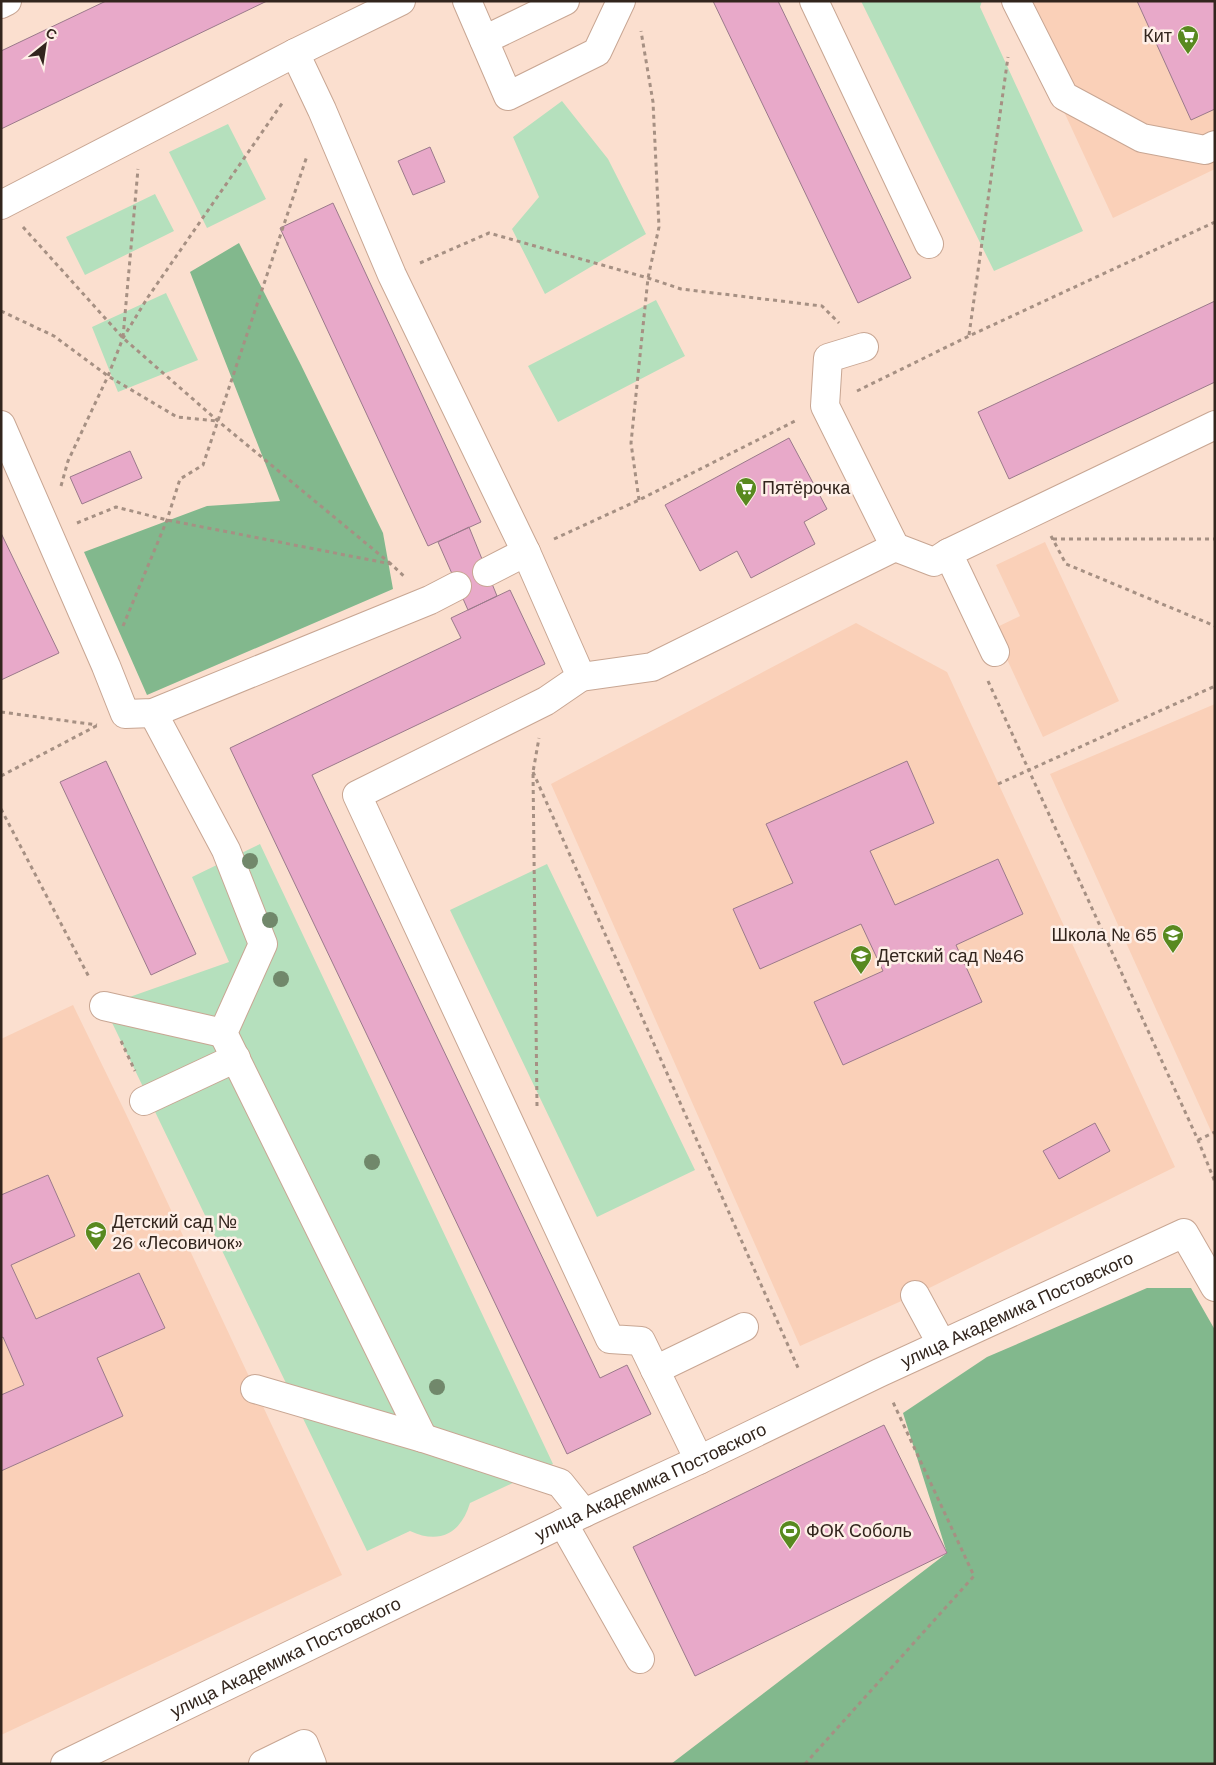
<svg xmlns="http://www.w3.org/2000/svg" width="1216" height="1765" font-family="'DM Sans',sans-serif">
	<rect width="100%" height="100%" fill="#fbdfcf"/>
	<path fill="#fad0b8" d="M1013,1H1215V169L1113,218Z
		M1045,542L1119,701L1043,737L993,629L1020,616L996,565Z
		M856,623L947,672L1175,1167L915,1295L800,1346L551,784Z
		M1215,704V1140L1050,774Z
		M73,1005L126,1114L342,1575L1,1735V1039Z"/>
	<path fill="#b5e0bd" d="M861,1H982L980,7L1083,231L994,271Z
		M562,101L608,159L646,234L545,294L512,229L539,197L513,137Z
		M228,124L266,199L207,228L169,152Z
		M155,194L174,231L85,275L66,237Z
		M166,293L198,360L118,392L92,327Z
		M656,300L685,356L558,422L528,366Z
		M260,844L553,1464L470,1503C461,1533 440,1545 410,1531L367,1551L104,1006L229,962L192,877Z
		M547,864L695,1170L597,1217L450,910Z"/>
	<path fill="#82b88d" d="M239,243L301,365L383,533L393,589L147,695L84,552L207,506L280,501L190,272Z
		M1147,1288H1191L1215,1330V1764H671L947,1553L903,1413L987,1357Z"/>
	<path fill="#e8a9c9" stroke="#9b7a8b" d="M106,1H267L1,129V51Z
		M713,1H778L911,278L858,303Z
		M1137,1H1215V109L1191,120Z
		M430,147L445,182L413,195L398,161Z
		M333,203L481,522L428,546L280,228Z
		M1215,301V382L1009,479L978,412Z
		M789,438L827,509L804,522L815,544L751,578L737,551L700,571L665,505Z
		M130,451L142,478L82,504L70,477Z
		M469,527L497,596L468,610L438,542Z
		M1,533L59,653L1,680Z
		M510,590L545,664L312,775L600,1378L627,1365L651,1414L567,1454L230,748L461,638L451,618Z
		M106,761L196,954L151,975L60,782Z
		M907,761L934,823L870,851L895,905L998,859L1023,914L956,945L982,1002L843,1065L814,1002L883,971L861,924L760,969L733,909L793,883L766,824Z
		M1095,1123L1110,1151L1059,1179L1043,1151Z
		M48,1175L75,1236L11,1265L36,1319L139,1273L165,1328L97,1358L123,1416L1,1471V1395L24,1385L3,1337L1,1338V1195Z
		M884,1425L947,1553L695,1676L633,1547Z"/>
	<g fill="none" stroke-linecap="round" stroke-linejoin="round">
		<g stroke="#c8a693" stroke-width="30">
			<g id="minor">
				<path d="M467,1L508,96L597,52L621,1"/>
				<path d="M814,1L929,244"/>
				<path d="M1016,1L1064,96L1142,138L1205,150L1215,145"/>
				<path d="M1,4L7,1"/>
				<path d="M484,40L565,1"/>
				<path d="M295,53L322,110L392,275L526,552L581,677L546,701L357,795L610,1339L641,1341L699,1460"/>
				<path d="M1,205L295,53L401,1"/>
				<path d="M864,347L828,358L825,406L895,547L934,562L948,553"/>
				<path d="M1,425L106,666L125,714L153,713L430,600L457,586"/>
				<path d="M487,572L526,552"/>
				<path d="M995,652L948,553L1215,425"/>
				<path d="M581,677L652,667L895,547"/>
				<path d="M153,713L226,850L263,944L223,1033L423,1438"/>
				<path d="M104,1006L223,1033"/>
				<path d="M144,1101L236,1058"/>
				<path d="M915,1295L941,1343"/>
				<path d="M655,1370L744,1327"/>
				<path d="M255,1389L423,1438L560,1483L584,1513"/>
				<path d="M563,1523L640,1659"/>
				<path id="s1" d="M65,1764L584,1513L699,1460L879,1373L1184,1233L1215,1287"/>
				<path d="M263,1764L304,1744L312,1764"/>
			</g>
		</g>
		<path stroke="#a69083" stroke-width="3" stroke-dasharray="4 4" stroke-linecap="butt" d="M23,227L123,338L218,421L391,564
			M420,263L489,233L648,278L681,289L822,306L839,323
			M1,311L54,336L108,376L177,417L217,421
			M969,335L1008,57
			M123,337L138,169
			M857,391L969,336L1215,222
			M61,486L68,461L108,376L123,338L148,297L283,102
			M639,500L631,443L648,278L659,227L653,102L641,31
			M77,523L116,507L167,520L391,564L406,578
			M1051,536L1066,564L1215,626
			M554,539L639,500L797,420
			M1053,539H1215
			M123,626L167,520L180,479L203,465L307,156
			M988,681L1198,1140L1215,1182
			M1,712L97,725
			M533,772L799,1370
			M1,776L98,725
			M998,784L1215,686
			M1,809L90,979
			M121,1041L135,1071
			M537,1106L533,772L539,738
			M1198,1140L1215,1132
			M805,1764L974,1576L892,1400"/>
		<use href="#minor" stroke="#fff" stroke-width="28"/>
	</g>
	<g fill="#71886b">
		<circle cx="250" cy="861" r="8"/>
		<circle cx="270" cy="920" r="8"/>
		<circle cx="281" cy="979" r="8"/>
		<circle cx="372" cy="1162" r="8"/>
		<circle cx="437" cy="1387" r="8"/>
	</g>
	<defs>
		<g id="supermarket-pin" transform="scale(1.125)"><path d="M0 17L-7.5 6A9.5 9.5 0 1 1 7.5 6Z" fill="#58891f" stroke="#feefe7"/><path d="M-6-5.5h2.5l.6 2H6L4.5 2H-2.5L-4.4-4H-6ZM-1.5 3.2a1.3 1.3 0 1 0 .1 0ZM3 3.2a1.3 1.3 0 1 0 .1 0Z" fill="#fff"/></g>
		<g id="school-pin" transform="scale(1.125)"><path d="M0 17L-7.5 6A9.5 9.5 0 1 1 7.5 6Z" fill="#58891f" stroke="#feefe7"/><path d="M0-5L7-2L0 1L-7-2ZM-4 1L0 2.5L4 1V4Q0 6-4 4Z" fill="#fff"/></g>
		<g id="stadium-pin" transform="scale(1.125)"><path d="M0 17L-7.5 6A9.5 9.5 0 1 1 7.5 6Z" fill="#58891f" stroke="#feefe7"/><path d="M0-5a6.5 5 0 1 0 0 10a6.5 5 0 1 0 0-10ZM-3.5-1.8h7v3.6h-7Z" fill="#fff"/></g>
	</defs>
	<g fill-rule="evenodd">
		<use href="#supermarket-pin" x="1188" y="36"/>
		<use href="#supermarket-pin" x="746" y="488"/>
		<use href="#school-pin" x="1173" y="935"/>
		<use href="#school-pin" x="861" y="956"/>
		<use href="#school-pin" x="96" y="1232"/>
		<use href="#stadium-pin" x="790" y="1531"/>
	</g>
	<g text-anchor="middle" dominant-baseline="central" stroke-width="5" stroke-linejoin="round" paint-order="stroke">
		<g font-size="18" fill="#32251d" stroke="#feefe7" text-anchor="start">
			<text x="1172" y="36" text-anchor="end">Кит</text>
			<text x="762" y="488">Пятёрочка</text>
			<text x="1157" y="935" text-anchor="end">Школа № 65</text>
			<text x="877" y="956">Детский сад №46</text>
			<text x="112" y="1222">Детский сад №<tspan x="112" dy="21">26 «Лесовичок»</tspan></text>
			<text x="806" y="1531">ФОК Соболь</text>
		</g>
		<g font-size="18" fill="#32251d" stroke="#feefe7">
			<text stroke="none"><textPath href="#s1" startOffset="1055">улица Академика Постовского</textPath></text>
			<text stroke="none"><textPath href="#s1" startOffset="650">улица Академика Постовского</textPath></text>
			<text stroke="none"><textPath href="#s1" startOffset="245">улица Академика Постовского</textPath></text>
		</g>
	</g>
	<rect width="1216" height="1765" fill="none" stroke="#32251d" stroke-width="5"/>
	<g transform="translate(45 45) rotate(30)" stroke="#feefe7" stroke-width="4" paint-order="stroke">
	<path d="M0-4L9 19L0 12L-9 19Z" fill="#32251d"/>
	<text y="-8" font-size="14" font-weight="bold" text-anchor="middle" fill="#32251d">С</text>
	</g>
</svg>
